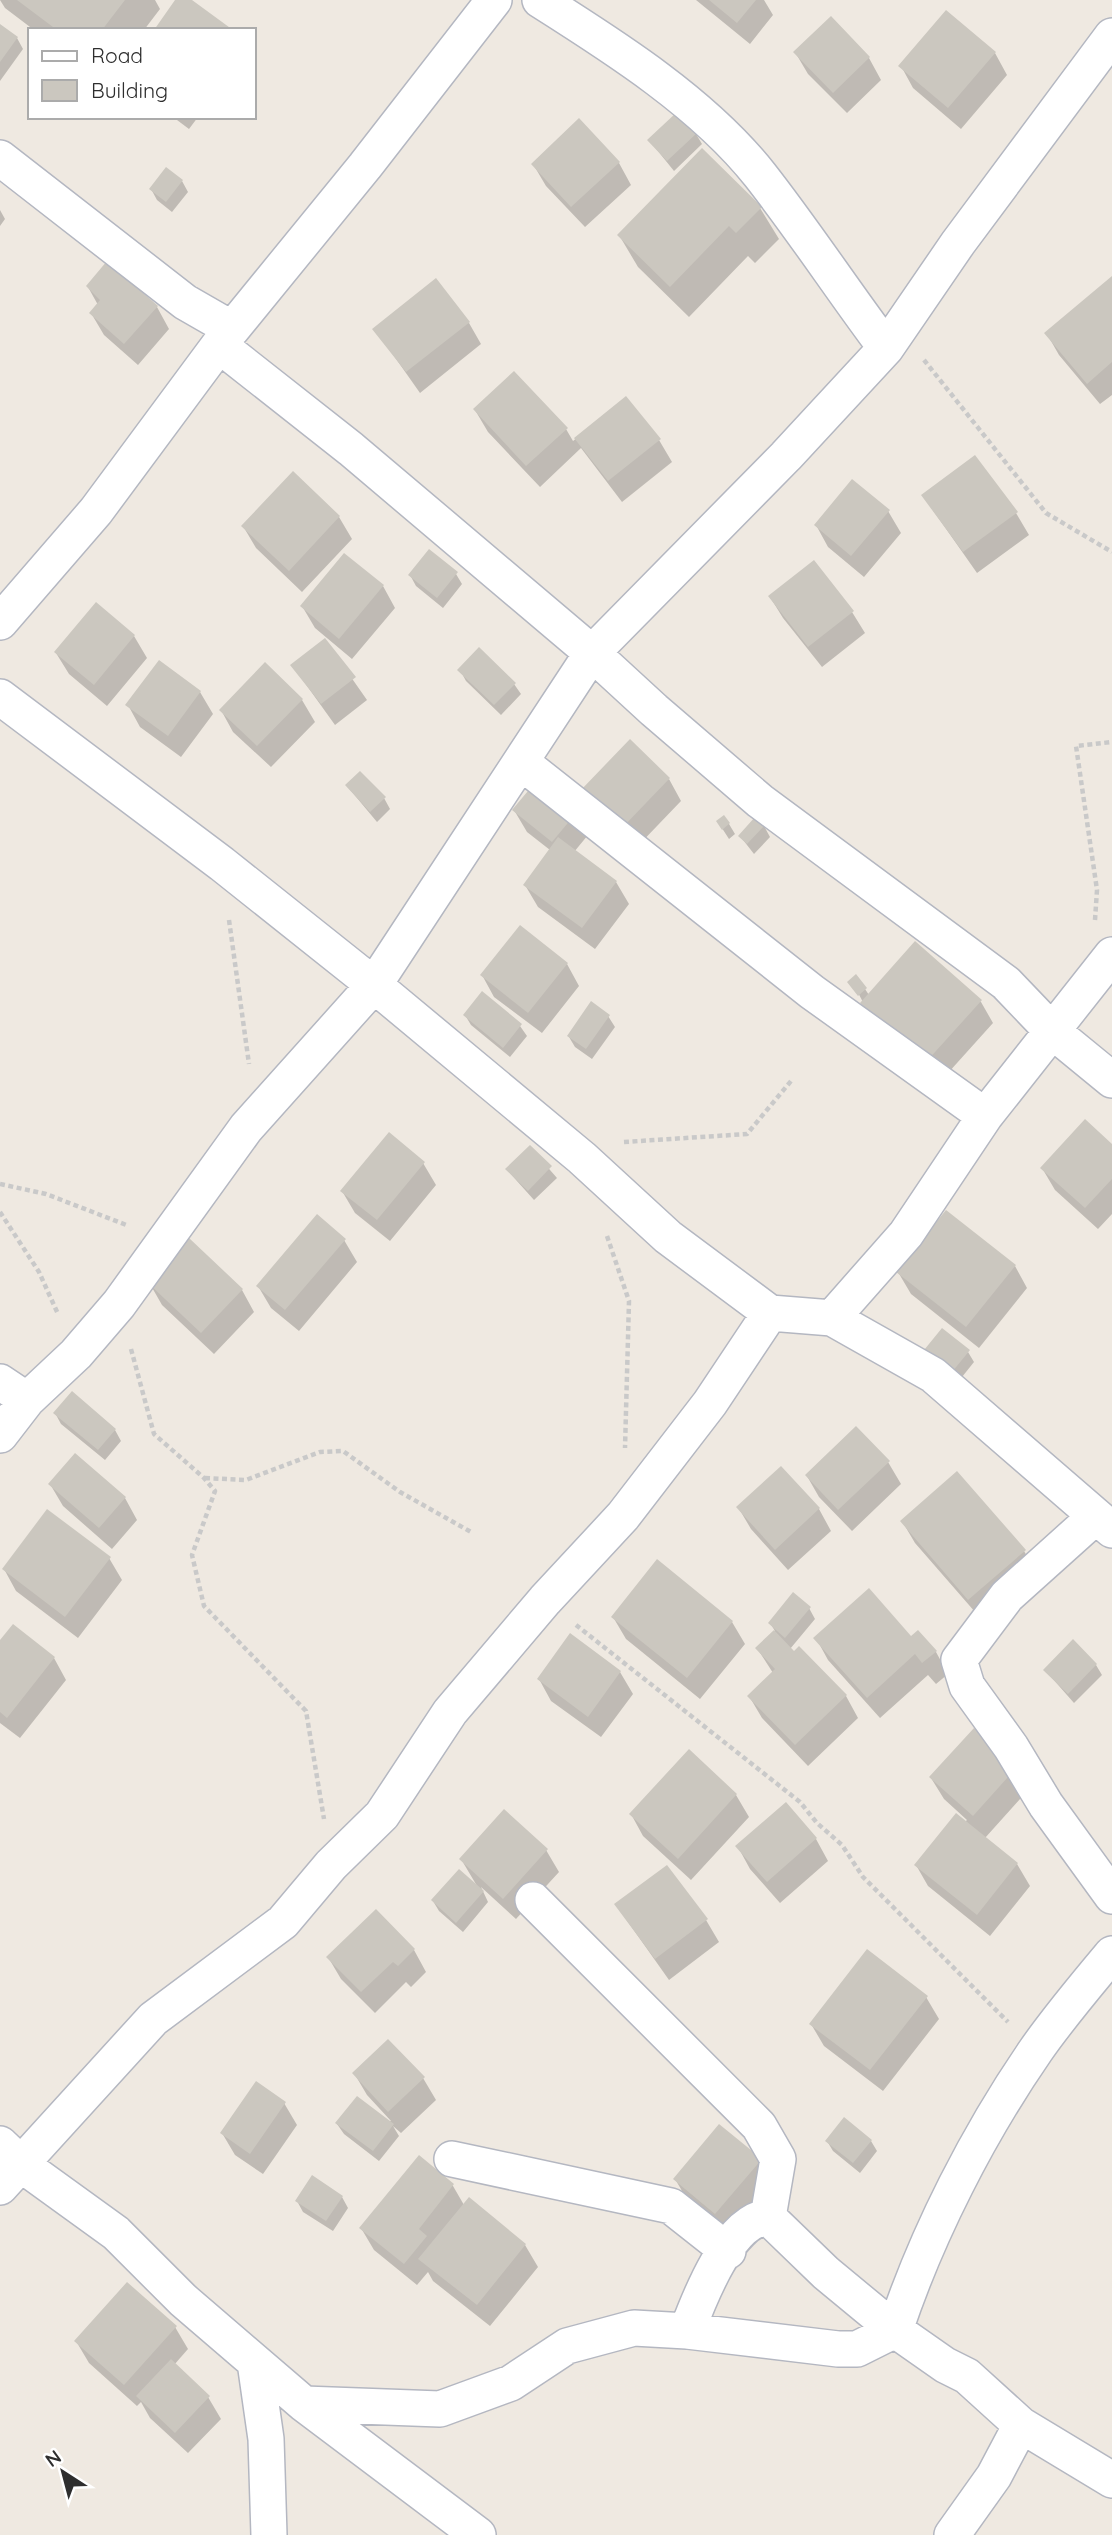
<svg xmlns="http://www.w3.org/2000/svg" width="1112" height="2535" font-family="Quicksand,sans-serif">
	<rect width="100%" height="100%" fill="#efe9e1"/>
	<path fill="#0003" d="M0,0H155L160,9L144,30H34L5,8Z
		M696,0H764L773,15L750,44Z
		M0,26L17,38L23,49L0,81Z
		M795,52L869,58L881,80L847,113L808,74Z
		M995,53L1007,75L961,129L913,88L901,66Z
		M173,117H198L189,129Z
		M696,134L702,144L674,171L649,140Z
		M619,163L631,185L585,227L546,186L533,164Z
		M182,181L188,192L172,212L157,200L151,189Z
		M760,208L779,239L755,263L748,256L689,317L638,267L619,235Z
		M0,210L5,219L0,226Z
		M1112,278V395L1100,404L1059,355L1047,334Z
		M88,287L157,307L169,329L138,365L104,335L91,313L98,305Z
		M469,323L481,344L420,393L375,329Z
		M626,398L659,440L672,462L622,502L581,448L540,487L488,432L475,410L566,429L573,441Z
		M293,474L339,517L352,539L302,592L256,548L243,526Z
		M923,496L1016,513L1029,535L977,573Z
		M888,511L901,533L864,577L828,547L816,525Z
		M456,574L462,584L443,608L416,586L410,575Z
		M383,586L395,608L352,659L315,628L302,606Z
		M770,597L852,612L865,633L822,667L783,618Z
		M134,636L147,658L107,706L69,674L56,653Z
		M325,640L367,700L335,725L292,665Z
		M265,665L302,700L315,722L271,767L233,732L221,710Z
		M460,670L514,684L521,694L501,715L466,681Z
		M200,692L213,714L181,757L140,727L128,705Z
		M669,779L681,801L634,850L595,813Z
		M538,781L588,835L574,852L616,882L629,904L595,949L538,907L525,885L550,850L527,832L514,810Z
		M347,786L384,798L390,809L377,822Z
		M718,822L729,824L735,834L729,839Z
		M764,826L770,837L754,854L740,836Z
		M915,944L981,1002L993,1023L939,1083L875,1025L855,987L865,989L869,995Z
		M567,964L579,986L542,1033L494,997L482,975Z
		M465,1015L520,1026L527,1036L510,1057L471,1025Z
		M608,1016L615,1027L592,1059L575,1047L569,1037Z
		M1112,1146V1214L1098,1229L1055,1190L1042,1168Z
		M530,1147L557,1178L534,1200L507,1170Z
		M423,1163L436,1185L390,1241L355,1213L342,1191Z
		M344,1240L357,1262L299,1331L271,1308L258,1286Z
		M1015,1266L1027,1288L979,1348L911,1294L898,1272Z
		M150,1284L242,1290L254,1312L214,1354L162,1305Z
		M968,1352L974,1362L954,1387L928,1366Z
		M55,1413L115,1430L121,1441L105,1460L61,1424Z
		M888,1462L901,1484L852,1531L819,1497L807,1476Z
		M50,1484L125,1498L137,1520L112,1549L63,1506Z
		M738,1507L819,1509L831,1531L788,1570L751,1529Z
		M902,1521L1024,1551L1037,1573L982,1620L915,1543Z
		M109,1558L122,1580L78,1638L16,1591L4,1569Z
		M657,1562L732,1622L745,1644L700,1699L626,1639L613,1617Z
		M809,1608L815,1619L790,1649L846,1696L858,1718L808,1766L762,1718L749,1696L773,1673L757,1648L775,1631L770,1623Z
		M816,1638H911L936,1652L948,1674L936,1684L928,1675L880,1718L828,1660Z
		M0,1642L54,1658L66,1680L20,1738L0,1723Z
		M1096,1665L1102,1675L1074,1703L1045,1670Z
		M620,1672L633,1694L601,1737L551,1701L539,1679Z
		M974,1730L1028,1790L985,1838L1017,1864L1030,1886L990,1936L928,1886L916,1865L967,1820L944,1799L931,1778Z
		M689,1752L736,1795L749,1817L691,1880L643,1836L631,1814Z
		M816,1839L828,1861L780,1903L750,1869L738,1847Z
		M546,1850L559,1872L516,1919L481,1887L488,1902L463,1932L439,1911L433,1901L477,1886L461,1859Z
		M616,1905L706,1920L719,1942L669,1980Z
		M414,1950L426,1972L411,1987L406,1982L375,2013L341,1979L328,1957Z
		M926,1997L939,2019L883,2091L824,2046L811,2024Z
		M354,2073L423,2078L436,2100L401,2133L393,2126L399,2136L379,2161L344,2134L337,2124L391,2121L367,2095Z
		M284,2103L297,2125L263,2174L235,2155L222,2133Z
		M827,2141H871L877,2151L860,2173L833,2151Z
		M419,2158L453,2186L464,2205L469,2200L525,2245L538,2267L490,2326L433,2281L428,2272L417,2285L374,2250L361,2228Z
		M760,2160L773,2182L728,2235L688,2201L675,2179Z
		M342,2197L348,2208L333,2231L303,2212L297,2201Z
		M175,2327L188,2349L174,2365L208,2397L221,2419L188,2453L150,2418L141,2402L137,2406L89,2363L76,2341Z"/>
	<path fill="#cbc7bf" d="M17,0H125L102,30H57Z
		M175,0H192L233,30H154Z
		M709,0H756L737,23Z
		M946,10L996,52L948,108L898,66Z
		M831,16L870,57L833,93L793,52Z
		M0,24L18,37L0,62Z
		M677,112L697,133L667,161L647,140Z
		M579,118L620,162L571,207L531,164Z
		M702,148L762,207L736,233L729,226L670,287L617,235Z
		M166,167L183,180L166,202L149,189Z
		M107,261L158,306L124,344L89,313L100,300L86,286Z
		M1112,276V362L1087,384L1044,333Z
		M436,278L470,322L406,372L372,329Z
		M514,371L568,428L526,466L473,409Z
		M626,396L661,439L608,481L574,438Z
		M975,455L1018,512L963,552L921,495Z
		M293,471L340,516L289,571L241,526Z
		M852,479L890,510L851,556L814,525Z
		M429,549L458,572L437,598L408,575Z
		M344,553L384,585L339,639L300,606Z
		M814,560L854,611L808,647L768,596Z
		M96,602L135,635L94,685L54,652Z
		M325,638L356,677L321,704L290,665Z
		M479,647L516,683L494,705L457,670Z
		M159,660L201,691L168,736L125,705Z
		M265,662L303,699L257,746L219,710Z
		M630,739L670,778L621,829L580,791Z
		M360,771L386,797L370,812L345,785Z
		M538,779L577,812L552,842L512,810Z
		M724,815L730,823L722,830L716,821Z
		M755,817L765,825L747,844L738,836Z
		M558,837L617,881L582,928L523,885Z
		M520,925L568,963L528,1013L480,975Z
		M915,941L982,1000L926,1062L860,1003Z
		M856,974L867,988L858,996L847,982Z
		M482,991L522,1024L503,1048L463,1015Z
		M591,1001L610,1015L586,1049L567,1036Z
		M1085,1119L1112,1144V1179L1085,1208L1040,1168Z
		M389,1132L425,1162L377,1220L340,1191Z
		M530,1145L552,1166L528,1191L505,1169Z
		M946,1210L1016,1265L966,1327L896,1272Z
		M317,1214L346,1239L285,1310L256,1286Z
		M189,1238L243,1289L201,1333L148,1283Z
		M942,1328L970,1350L948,1377L920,1355Z
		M72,1391L116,1429L98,1450L53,1413Z
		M856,1426L890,1461L838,1510L805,1475Z
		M75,1453L126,1497L99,1528L48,1484Z
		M781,1466L820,1508L775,1550L736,1507Z
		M957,1471L1026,1550L968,1600L900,1521Z
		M47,1509L111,1557L65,1617L2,1569Z
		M657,1559L733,1621L687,1678L611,1617Z
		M869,1588L911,1636L918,1630L937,1651L922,1663L915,1654L867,1698L813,1638Z
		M793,1592L811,1607L785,1638L768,1623Z
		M13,1624L55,1657L7,1718L0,1712V1640Z
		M774,1630L794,1651L799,1646L847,1695L795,1745L747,1696L775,1669L755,1648Z
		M570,1633L621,1671L588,1717L537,1679Z
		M1073,1639L1097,1664L1068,1694L1043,1670Z
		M974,1728L1017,1767L973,1816L929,1777Z
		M689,1749L737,1794L678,1859L629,1814Z
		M786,1802L817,1838L767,1882L735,1846Z
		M504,1809L548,1849L503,1899L459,1859Z
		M956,1813L1018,1863L977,1915L914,1865Z
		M667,1865L708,1919L655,1959L614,1904Z
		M459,1869L484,1891L456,1923L431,1900Z
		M376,1909L415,1949L398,1966L393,1962L361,1992L326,1957Z
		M867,1949L928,1996L870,2070L809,2024Z
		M388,2039L425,2077L388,2112L352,2073Z
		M256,2081L286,2102L250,2154L220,2133Z
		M357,2096L394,2124L373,2151L335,2123Z
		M844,2117L872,2140L853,2163L825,2141Z
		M719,2124L762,2159L715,2214L673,2179Z
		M419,2155L454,2184L419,2229L427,2236L404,2264L359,2228Z
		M312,2175L343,2196L326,2221L295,2201Z
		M469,2197L526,2244L477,2305L418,2259Z
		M127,2282L177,2326L124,2385L74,2341Z
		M171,2359L210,2396L175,2433L136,2396Z"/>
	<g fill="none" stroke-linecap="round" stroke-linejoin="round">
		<g stroke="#b4b7c1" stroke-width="38">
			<path id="street" d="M540,0C616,48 704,104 760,175C804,231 843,291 886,348
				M0,158L185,302L232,329
				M219,345L351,449L592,653L654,710L760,801L1006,983L1051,1030L1112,1080
				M0,622L96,511L219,345L365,166L494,0
				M0,697L222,864L374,985L582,1158L668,1237L770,1313L832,1318L933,1375L1112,1530
				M521,762L812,992L985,1116
				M832,1318L906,1234L985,1116L1112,955
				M0,1382L27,1400
				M0,1435L27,1400L76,1354L119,1304L246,1128L374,985L592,653L786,456L886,348L958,243L1112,36
				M1095,1517L1007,1596L959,1660L967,1686L1011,1747L1046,1805L1112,1896
				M533,1900L759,2126L778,2159L768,2217
				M0,2144L22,2165L116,2233L183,2300L304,2404L478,2535
				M452,2159L671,2206L728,2251
				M0,2187L153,2019L283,1922L331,1865L382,1815L450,1712L545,1600L623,1516L710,1403L770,1313
				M687,2331C699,2299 729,2220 768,2217L826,2273L895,2330L945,2365L967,2376L1021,2425L1112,2480
				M255,2362L266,2439L269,2535
				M304,2404L440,2409L511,2383L567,2346L634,2328L687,2331L838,2349H857L895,2330C927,2234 978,2134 1036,2050C1059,2017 1086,1985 1112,1954
				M952,2535L994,2476L1021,2425"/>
		</g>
		<path stroke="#c9c9c9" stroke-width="4.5" stroke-dasharray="5 3.5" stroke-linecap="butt" d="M924,360L1046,513L1112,552
			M229,920L249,1064
			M1095,920L1097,890L1076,746L1112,742
			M624,1142L747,1134L791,1081
			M0,1184L46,1194L129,1226
			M0,1212L39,1272L58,1314
			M607,1236L629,1301L625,1448
			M131,1349L154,1434L204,1478L215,1491L192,1555L204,1606L306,1711L324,1819
			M205,1478L246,1480L320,1452L343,1451L400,1492L471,1532
			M576,1625L800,1802L817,1823L842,1845L863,1877L1008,2022"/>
		<use href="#street" stroke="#fff" stroke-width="35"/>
	</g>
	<rect x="28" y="28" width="228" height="91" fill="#ffffff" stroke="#ababab" stroke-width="2"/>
	<rect x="42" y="51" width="35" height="10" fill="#ffffff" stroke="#ababab" stroke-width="2"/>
	<text x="91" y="63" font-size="21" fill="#2e2e2e">Road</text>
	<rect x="42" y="80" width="35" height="21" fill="#cbc7bf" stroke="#ababab" stroke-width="2"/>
	<text x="91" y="98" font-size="21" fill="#2e2e2e">Building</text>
	<g transform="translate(63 2472) rotate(324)" stroke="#ffffff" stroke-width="5" paint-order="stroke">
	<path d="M0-5L12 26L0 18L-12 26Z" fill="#2e2e2e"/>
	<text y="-10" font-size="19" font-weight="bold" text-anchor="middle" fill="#2e2e2e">N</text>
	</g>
</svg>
